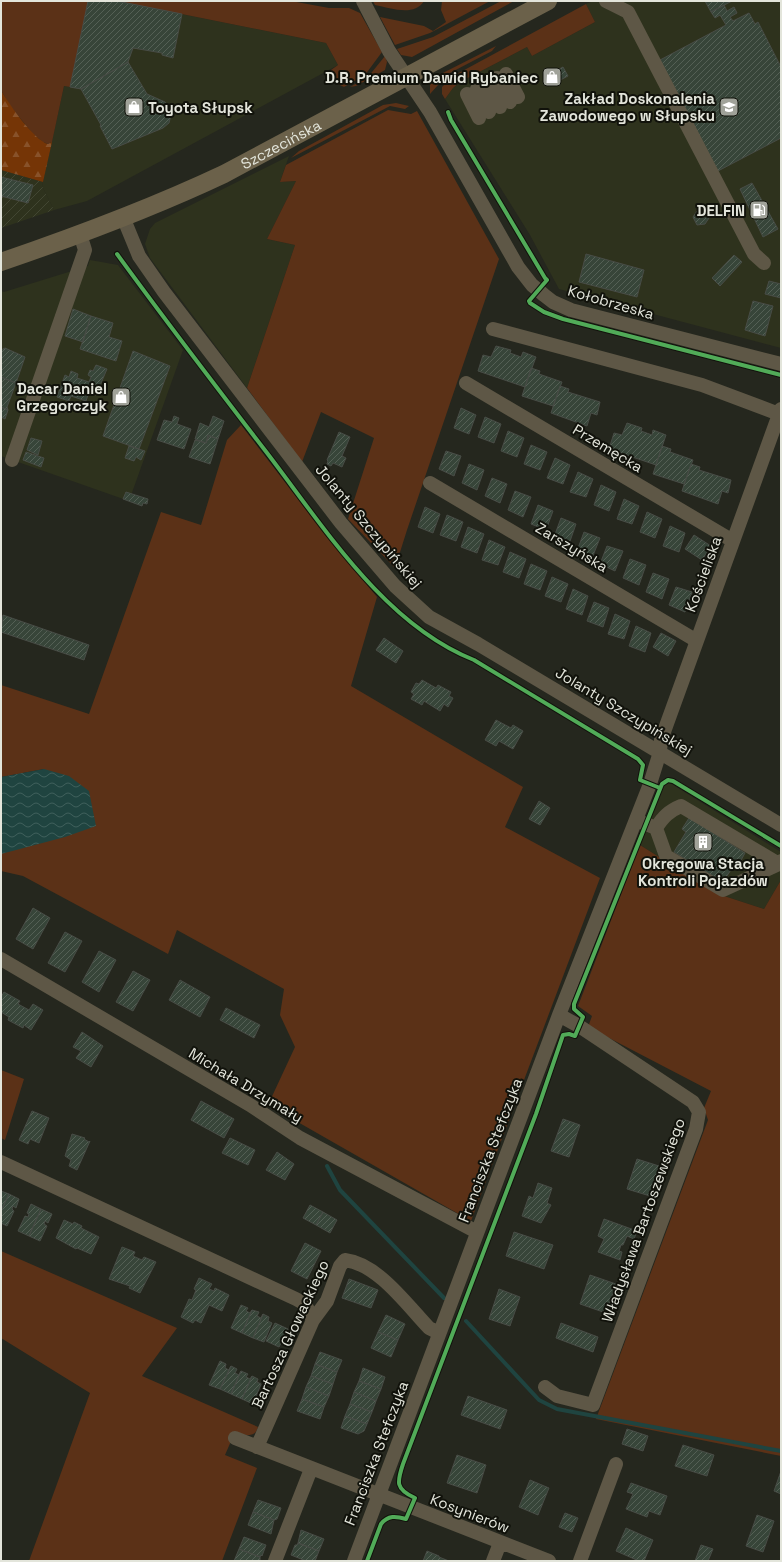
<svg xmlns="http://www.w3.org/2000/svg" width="782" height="1562" font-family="'Space Grotesk',sans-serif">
	<defs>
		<pattern id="industrial-furrows" width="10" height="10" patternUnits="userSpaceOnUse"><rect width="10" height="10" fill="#2e321d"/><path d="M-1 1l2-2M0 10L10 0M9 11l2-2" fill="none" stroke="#424632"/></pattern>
		<pattern id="forest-firs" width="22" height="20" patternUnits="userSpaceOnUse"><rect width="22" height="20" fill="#753506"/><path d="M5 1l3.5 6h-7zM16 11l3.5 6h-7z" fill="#88522a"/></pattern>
		<pattern id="water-waves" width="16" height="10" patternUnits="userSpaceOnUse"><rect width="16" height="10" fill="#1f4440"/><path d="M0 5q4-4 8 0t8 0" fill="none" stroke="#3f5f5b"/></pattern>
		<pattern id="building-hatch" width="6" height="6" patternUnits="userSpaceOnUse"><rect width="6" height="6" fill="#374539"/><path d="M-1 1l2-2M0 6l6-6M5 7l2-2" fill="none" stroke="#546055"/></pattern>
	</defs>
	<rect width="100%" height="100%" fill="#25271e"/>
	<path fill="#2e321d" d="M88,1H117L326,43L338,65L87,201L54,210L42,186L64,86L71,87Z
		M593,1H781V348L559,289L530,235L445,99L453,88L460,82L527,47L532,56L595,22L586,4Z
		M289,156L280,182L296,181L267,239L295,245L247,388L150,258L145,244L150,229L155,223Z
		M90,260L118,265L183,350L129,501L1,456V291L4,292L88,266Z
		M670,783L781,852V880L764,909L718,894L640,845L662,788L664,784Z"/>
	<path fill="url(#industrial-furrows)" d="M1,170L43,182L42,186L54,210L1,228Z"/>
	<path fill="#5b3117" d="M1,1H88L70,87L64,86L52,142L48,144L43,142L34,135L10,106L1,90Z
		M117,1H291L329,8H349L360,13L382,52L365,75L344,87C335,83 333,79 331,70L338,65L326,43Z
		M373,1H424C414,17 391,8 375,5Z
		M442,1H490L430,33L395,45L380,17L424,26L433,31L446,22L441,10Z
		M501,1H514L412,57L401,55L397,49L433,37Z
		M586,4L595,22L532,56L527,47L460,82L453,88L445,99L442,94V87L455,75Z
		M496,46L492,51L448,74L430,94V85L435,77Z
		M385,56L387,62L385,70L356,86L350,87L368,77Z
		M396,103L409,106L405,109L390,106L291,158L299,151L383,105Z
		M388,110L411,114L417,111L499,259L407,530L395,568L348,519L374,438L321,412L302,462L247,388L295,245L267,239L296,181L280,182L286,165Z
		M241,425L324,533L377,597L351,686L523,787L505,827L600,878L471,1221L268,1105L295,1047L280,1015L284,989L177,930L168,954L23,876L1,871V853L44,769L1,777V685L89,714L161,512L201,525L227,440Z
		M640,845L718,894L764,909L781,880V1456L596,1419L708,1120L704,1108L711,1091L588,1027L592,1016L578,1006Z
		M1,1070L24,1079L5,1140L1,1138Z
		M1,1251L177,1328L142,1376L258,1427C255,1439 244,1435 235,1432L225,1455L257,1468L222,1561H29L90,1393L1,1338Z"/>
	<path fill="url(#forest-firs)" d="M1,90C8,103 34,140 48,144L52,142L43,182L1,170Z"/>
	<path fill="url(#water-waves)" d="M44,769L69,776L89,791L96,826L65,837L1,854V777Z"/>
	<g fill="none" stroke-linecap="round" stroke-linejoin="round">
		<path stroke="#1f4440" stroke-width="4" d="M327,1166L340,1190L444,1298
			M466,1321L539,1400L557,1409L781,1451"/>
	</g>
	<path fill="url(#building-hatch)" stroke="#484c46" d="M88,1H117L182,14L173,58L162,55V53L133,48L128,62L81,89L70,87Z
		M705,1H732L711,12Z
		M724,5L727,11L734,7L737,13L730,17L733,21L749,13L755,24L758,22L781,67V138L716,172L660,60L726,25L720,15L715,18L711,12Z
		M128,62L147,94L165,102L169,108L171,115L169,123L163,128L112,149L100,126L101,125L81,89Z
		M563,67L568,76L549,86L544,77Z
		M1,177L33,185L28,203L1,196Z
		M752,183L778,229L763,237L740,189Z
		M697,211H705L709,218L705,224L697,225L693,217Z
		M586,254L644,270L637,297L579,282Z
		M734,255L742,262L720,286L712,278Z
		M769,281L781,284V298L765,294Z
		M753,301L773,306L765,336L745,330Z
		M73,309L91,316L83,342L65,336Z
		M91,316L113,323L109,337L122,341L116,361L80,349Z
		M496,346L511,350L510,353L521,357L523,352L536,357L525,387L478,371L483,355L491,357Z
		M5,348L25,357L16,383L1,377V350Z
		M133,351L170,366L139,449L103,436Z
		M96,365L107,369L96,395L89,392L86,401L71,396L69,401L57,397L65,375L69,377L71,371L78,374L77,378L89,382L91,377L88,375L90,370L93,371Z
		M531,368L540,371L539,374L562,382L553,406L522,396Z
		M1,377L16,383L7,407L8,410L1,407Z
		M560,386L569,389L568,392L600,402L597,415L591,413L587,426L551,413Z
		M1,407L8,410L5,419L1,417Z
		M461,408L476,415L469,434L454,428Z
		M174,416L179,418L177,424L191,429L184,449L157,440L164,420L172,422Z
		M213,416L224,421L218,439L208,435L206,443L195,439L200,423L209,427Z
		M485,417L501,424L494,443L478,437Z
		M627,423L642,428L641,431L652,435L653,430L666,435L656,465L609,449L614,433L622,435Z
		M508,431L524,438L517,457L501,451Z
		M339,432L350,437L342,456L346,458L342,467L333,463L331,466L327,464L328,461L327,460Z
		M209,436L218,439L210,464L189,457L195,440L206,443Z
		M31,438L42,441L38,455L27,450Z
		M531,445L547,452L540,470L524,464Z
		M129,446L145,451L141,460L136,457L134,461L125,458Z
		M662,446L671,449L670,452L693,460L684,484L653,474Z
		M446,451L461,456L454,476L439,469Z
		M26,452L44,458L41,467L23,460Z
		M555,458L570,465L563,484L547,478Z
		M469,464L484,470L477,490L462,483Z
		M691,464L700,467L699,470L731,480L728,493L722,491L718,504L682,491Z
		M578,472L593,479L586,497L570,492Z
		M492,478L507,484L500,503L485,496Z
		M601,485L616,492L609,511L594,505Z
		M515,491L531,497L523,517L508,510Z
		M126,492L148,499L147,504L143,503L142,506L123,499Z
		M624,499L639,506L632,524L617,519Z
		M538,505L553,511L546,530L531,524Z
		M425,507L440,514L433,533L418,527Z
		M647,512L662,519L655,538L640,532Z
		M447,515L463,522L456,541L440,535Z
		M561,518L576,524L569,544L554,537Z
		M670,526L685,533L679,552L663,546Z
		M468,527L484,534L477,553L461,547Z
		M584,532L600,538L592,558L577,551Z
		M694,535L711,546L702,560L685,549Z
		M489,540L505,547L498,565L482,560Z
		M607,546L623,551L615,571L600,564Z
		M510,552L526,559L519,578L503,572Z
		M630,559L646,565L639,585L623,578Z
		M531,564L547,571L540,590L524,584Z
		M653,573L669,579L662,599L646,592Z
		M552,577L568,584L561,602L545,596Z
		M676,587L692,592L685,612L669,605Z
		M573,589L588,596L582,615L566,609Z
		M594,602L609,608L603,627L587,621Z
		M615,614L630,621L624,639L608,634Z
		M3,615L89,645L84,660L1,632Z
		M636,626L651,633L645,652L629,646Z
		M661,633L676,641L668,656L653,647Z
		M384,638L403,651L396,663L376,650Z
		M422,680L436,688L438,685L451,692L449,696L453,698L448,707L444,704L440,711L424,701L422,705L411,699L414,694L411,692L416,683L419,684Z
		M496,720L511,728L513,725L523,731L513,749L499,741L496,746L485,740Z
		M539,801L550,808L540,825L529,819Z
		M689,818L745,853L739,864L736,862L723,882L674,852L686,832L682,829Z
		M33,908L50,918L33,949L16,939Z
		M65,932L82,941L65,972L48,963Z
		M99,951L116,960L99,992L82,982Z
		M133,971L150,980L133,1011L116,1002Z
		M180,980L210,997L200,1017L169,1000Z
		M4,992L20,1001L18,1004L29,1010L33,1004L43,1010L31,1030L24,1025L23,1028L8,1020L9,1017L1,1012V997Z
		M226,1008L260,1025L254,1038L220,1020Z
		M82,1032L103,1046L91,1067L76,1058L81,1051L73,1047Z
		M201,1101L234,1119L224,1138L191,1120Z
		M32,1111L49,1118L39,1143L30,1139L28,1144L19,1140Z
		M563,1119L580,1125L569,1157L551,1151Z
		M72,1134L85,1138L84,1139L89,1142L90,1141L77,1170L69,1166L71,1160L65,1156Z
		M230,1138L255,1150L248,1165L222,1153Z
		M277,1152L294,1164L285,1180L266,1170Z
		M637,1159L659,1166L650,1196L627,1189Z
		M538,1183L552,1188L547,1203L551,1205L541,1223L522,1216L529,1196L533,1198Z
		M1,1191L9,1194L1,1211Z
		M9,1194L19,1199L16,1208L13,1206L12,1209L14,1211L7,1226L1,1223V1211Z
		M31,1204L41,1209L29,1236L18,1231L25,1216L28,1217L29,1214L27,1213Z
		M310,1205L323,1212L316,1225L303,1218Z
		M41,1209L52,1214L48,1223L45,1221L44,1224L47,1226L40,1241L29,1236Z
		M323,1212L337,1220L330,1233L316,1225Z
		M604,1219L637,1231L634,1239L627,1236L623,1245H621L619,1251L622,1252L620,1260L598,1252L604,1239L598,1236Z
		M64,1220L73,1224L74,1222L82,1226L81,1228L99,1237L91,1254L77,1248L76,1249L56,1238Z
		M514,1232L553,1245L544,1269L506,1256Z
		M305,1243L321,1251L307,1279L291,1271Z
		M122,1247L135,1252L133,1256L142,1260L144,1257L156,1262L140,1293L129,1288L130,1286L109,1279Z
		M590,1275L616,1284L606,1313L580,1304Z
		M199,1278L212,1284L209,1289L214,1291L215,1288L229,1295L222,1311L209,1305L201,1323L195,1320L193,1323L181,1317L189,1299L192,1300L196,1290L194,1289Z
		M349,1279L378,1290L371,1308L342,1298Z
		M499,1289L520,1297L510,1326L489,1319Z
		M241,1305L248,1308L246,1311L250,1313L252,1310L242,1333L231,1328Z
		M252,1310L259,1312L257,1316L261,1318L263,1314L253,1338L242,1333Z
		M263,1314L269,1317L268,1321L272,1323L264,1342L253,1338Z
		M386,1315L405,1324L398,1340L378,1332Z
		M275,1323L288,1329L279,1347L266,1341Z
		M561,1323L598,1337L593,1352L556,1338Z
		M378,1332L398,1340L391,1357L371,1348Z
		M320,1352L342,1360L337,1372L315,1364Z
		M220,1361L226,1364L225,1368L229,1370L231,1366L220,1389L209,1385Z
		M315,1364L337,1372L333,1384L311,1376Z
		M231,1366L237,1369L235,1373L239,1375L241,1371L231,1394L220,1389Z
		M363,1368L385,1377L381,1389L359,1381Z
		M241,1371L248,1374L246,1377L250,1379L252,1376L242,1399L231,1394Z
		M252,1376L258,1379L257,1382L261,1384L253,1404L242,1399Z
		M311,1376L333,1384L329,1396L306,1387Z
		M359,1381L381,1389L376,1401L354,1392Z
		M306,1387L329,1396L324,1407L302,1399Z
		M354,1392L376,1401L372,1412L350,1404Z
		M468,1396L507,1410L500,1429L461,1415Z
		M302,1399L324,1407L320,1419L297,1411Z
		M350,1404L372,1412L367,1424L345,1416Z
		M345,1416L367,1424L364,1431L358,1434L341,1428Z
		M627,1429L648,1436L643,1451L622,1444Z
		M683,1445L714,1455L707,1476L675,1466Z
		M457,1455L486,1465L477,1493L447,1483Z
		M781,1471V1494L774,1491Z
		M530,1480L549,1488L538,1515L519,1507Z
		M631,1483L667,1496L660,1515L649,1511L647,1517L626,1509L633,1494L627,1492Z
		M258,1500L281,1508L277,1519L274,1520L253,1512Z
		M253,1512L274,1520L271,1534L248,1525Z
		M565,1513L578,1518L572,1532L559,1527Z
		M757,1515L774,1521L763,1552L746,1546Z
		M626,1528L653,1540L644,1561H639L616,1551Z
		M301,1530L324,1539L319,1551L298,1543Z
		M244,1537L266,1545L262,1556L261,1555L260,1557L239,1549Z
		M298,1543L319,1551L315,1561H306L291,1555L295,1545H297Z
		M701,1545L713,1549L708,1561H695Z
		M239,1549L260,1557V1561H234Z
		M427,1551L439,1556V1557L449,1561H423Z"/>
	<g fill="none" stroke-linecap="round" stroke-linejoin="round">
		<path stroke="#5e5746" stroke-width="14" d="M363,1L389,51L430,112L518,267L532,285L544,295L553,302L571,310L781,364
			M606,1L628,12L754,254L764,263
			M506,74L518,97
			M497,78L510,102
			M488,83L500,107
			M477,89L489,112
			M467,94L479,118
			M123,217L139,256L164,292L341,523L395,586L429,617L478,644L781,825
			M493,329L702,385L779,414
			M466,383L733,541
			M12,460L85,250L80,234
			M430,483L697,641
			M636,820L656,828C663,817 669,811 681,806L779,864L781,861
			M656,828L666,856L723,890L779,864
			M1,959L250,1105L300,1138L477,1232
			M1,1162L296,1299L305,1304L313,1320
			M545,1387L557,1396L593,1405L696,1129L699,1112L693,1102L579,1026L559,1015
			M235,1438L549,1561
			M257,1447L313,1320L327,1301L340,1266L345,1260C378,1264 407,1305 429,1328L439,1333
			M275,1561L311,1469
			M354,1561L559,1015L650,784L660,752L661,740L781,409
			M493,1561L500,1543
			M580,1561L616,1464"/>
		<path stroke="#6b614a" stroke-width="18" id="s1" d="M1,262C77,236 152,208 224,174L548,1"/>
		<g stroke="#11120b" stroke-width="6">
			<path id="cycleway" d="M448,112L451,120L545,278L547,280L529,301L530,303L544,312L563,319L781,375
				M117,254C165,320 214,384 264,449C322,524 383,624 474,660L638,759L643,765L640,780L660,788
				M367,1561L381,1524C388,1515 396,1516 406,1519L415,1498C395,1489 397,1482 403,1464L536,1114L563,1035L569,1034L575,1036L583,1017L574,1009V1004L662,784L668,780L673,781L781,846"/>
		</g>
		<use href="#cycleway" stroke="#51ab58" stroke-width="4"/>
	</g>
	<defs>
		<g id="shop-square" transform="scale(1)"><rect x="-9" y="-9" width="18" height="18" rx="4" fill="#a0a299" stroke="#11120b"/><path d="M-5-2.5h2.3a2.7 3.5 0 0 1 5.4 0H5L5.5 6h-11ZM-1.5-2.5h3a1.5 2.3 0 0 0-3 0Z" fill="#fff"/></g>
		<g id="university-square" transform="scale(1)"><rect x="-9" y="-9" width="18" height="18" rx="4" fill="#a0a299" stroke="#11120b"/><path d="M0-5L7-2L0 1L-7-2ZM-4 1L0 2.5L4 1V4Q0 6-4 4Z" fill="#fff"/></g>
		<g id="fuel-square" transform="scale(1)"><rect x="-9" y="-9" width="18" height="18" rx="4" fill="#a0a299" stroke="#11120b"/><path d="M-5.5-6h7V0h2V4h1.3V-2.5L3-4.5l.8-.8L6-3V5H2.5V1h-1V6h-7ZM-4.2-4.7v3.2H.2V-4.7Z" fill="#fff"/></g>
		<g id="building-square" transform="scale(1)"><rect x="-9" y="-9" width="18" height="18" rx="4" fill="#a0a299" stroke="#11120b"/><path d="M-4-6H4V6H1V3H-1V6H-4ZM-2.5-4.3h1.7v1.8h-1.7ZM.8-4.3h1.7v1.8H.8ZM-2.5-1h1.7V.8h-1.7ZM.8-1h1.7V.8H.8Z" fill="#fff"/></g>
	</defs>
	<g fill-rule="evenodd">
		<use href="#shop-square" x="552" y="77"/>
		<use href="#shop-square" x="134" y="107"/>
		<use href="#university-square" x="729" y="107"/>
		<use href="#fuel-square" x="759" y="210"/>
		<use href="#shop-square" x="121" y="397"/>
		<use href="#building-square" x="703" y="842"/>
	</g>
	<g text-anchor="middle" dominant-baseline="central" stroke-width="4" stroke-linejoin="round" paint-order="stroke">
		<g font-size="15" font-weight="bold" fill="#e3e5db" stroke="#11120b" text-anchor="end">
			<text x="538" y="77">D.R. Premium Dawid Rybaniec</text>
			<text x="715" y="98">Zakład Doskonalenia<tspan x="715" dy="17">Zawodowego w Słupsku</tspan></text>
			<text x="148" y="107" text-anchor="start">Toyota Słupsk</text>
			<text x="745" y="210">DELFIN</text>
			<text x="107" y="388">Dacar Daniel<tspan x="107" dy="17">Grzegorczyk</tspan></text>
			<text x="703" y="863" text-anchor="middle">Okręgowa Stacja<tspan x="703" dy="17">Kontroli Pojazdów</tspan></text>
		</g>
		<g font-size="15" fill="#e3e5db" stroke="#11120b">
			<text stroke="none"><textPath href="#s1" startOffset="304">Szczecińska</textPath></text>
			<text transform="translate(611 302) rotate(16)">Kołobrzeska</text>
			<text transform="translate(608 448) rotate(31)">Przemęcka</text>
			<text transform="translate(369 526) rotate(50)">Jolanty Szczypińskiej</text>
			<text transform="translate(572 547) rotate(31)">Zarszyńska</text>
			<text transform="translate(703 574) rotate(-70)">Kościeliska</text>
			<text transform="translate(624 711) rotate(31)">Jolanty Szczypińskiej</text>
			<text transform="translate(246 1085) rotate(31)">Michała Drzymały</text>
			<text transform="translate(490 1150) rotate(-69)">Franciszka Stefczyka</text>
			<text transform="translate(643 1220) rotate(-70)">Władysława Bartoszewskiego</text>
			<text transform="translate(290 1334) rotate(-65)">Bartosza Głowackiego</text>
			<text transform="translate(376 1453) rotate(-69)">Franciszka Stefczyka</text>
			<text transform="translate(470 1513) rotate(21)">Kosynierów</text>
		</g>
	</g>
	<rect width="782" height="1562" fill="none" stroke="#e3e5db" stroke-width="4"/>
</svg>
